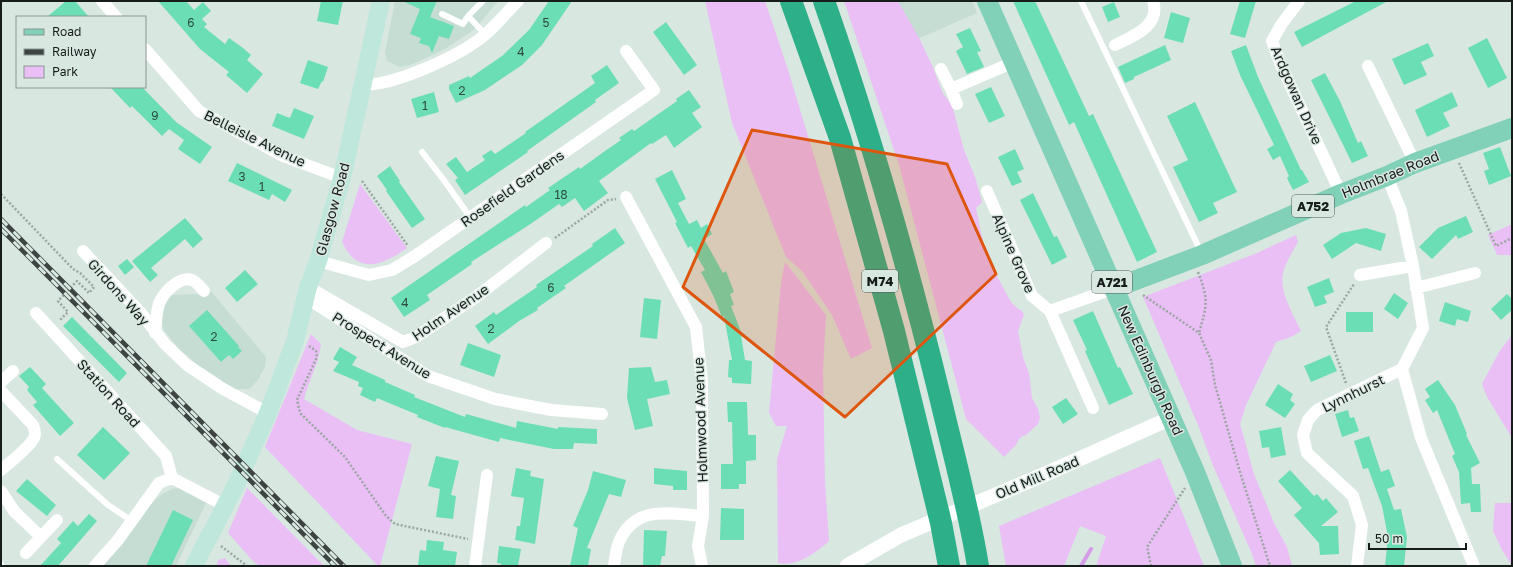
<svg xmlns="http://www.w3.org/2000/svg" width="1513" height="567" font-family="'Golos Text',sans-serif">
	<rect width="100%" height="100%" fill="#d9e7e1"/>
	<path fill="#c6ddd3" d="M395,1H498L475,29L445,49L413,64L400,67L387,61L385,53Z
		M890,1H972L977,13L904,45Z
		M208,288L266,357L265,367L258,380L249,389H235L198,365L179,349L164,330L160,317L167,295L200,294Z
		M179,488L206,503L176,566H97L154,501L161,495L172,489Z"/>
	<path fill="#e9bff6" d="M705,1H765L789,73L872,348L851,359L832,315L802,271L786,257L732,123Z
		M844,1H898L919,38L932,65L943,94L952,105L964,150L975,177L982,202L976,208L986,256L1011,302L1017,308L1022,311L1024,315L1018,331L1023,357L1029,373L1032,398L1038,409L1040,418L1038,424L1026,435L1023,436L1019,439L1016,445L1004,457L966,419L899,165Z
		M360,184L407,248C383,265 358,276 342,242Z
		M1512,224V255H1497L1488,235Z
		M1296,235L1298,242C1293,251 1286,262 1283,273C1279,292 1293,314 1301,331L1291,337L1276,342L1246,405L1240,424L1254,474L1274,523L1287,547L1292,566H1256L1252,554L1212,463L1198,425L1143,297L1257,253Z
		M785,262L826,315L823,370L825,482L829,541C816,553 797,567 778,563L777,459L787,426H776L769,413L781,283Z
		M311,334L321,344C319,363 309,380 304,399L357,430L412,444L380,566H378L265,447Z
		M1512,335V438L1487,397L1482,384L1499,352Z
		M1160,458L1204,566H1096L1106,536L1080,526L1064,566H1006L999,526Z
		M247,488L324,566H259L251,559L228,533Z
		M1495,503H1512V566L1502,550L1493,531Z
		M225,558L231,566H217L218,560Z"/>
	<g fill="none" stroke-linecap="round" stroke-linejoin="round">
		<path stroke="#d59de7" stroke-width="4" d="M1081,566L1091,549"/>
	</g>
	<path fill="#6bdeb6" d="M66,1H75L89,17H47Z
		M158,1H186L194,10L203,2L211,11L202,19L207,24L204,27L225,44L229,38L243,48L251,55L247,60L263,74L247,93L226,75L229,72L200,49Z
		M321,1H343L338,25L317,21Z
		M402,1H437L430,17L454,26L449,39L439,36L432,53L429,46L419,43L421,38L410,34L420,9Z
		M549,1H572L542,45L522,65L485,90L456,103L449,89V85L469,76L470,78L502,56L529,30Z
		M1013,1H1035L1089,116L1093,114L1157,252L1137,262L1074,122L1069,125Z
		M1240,1H1256L1245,38L1230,34Z
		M1356,1H1388L1302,47L1294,32Z
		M1114,2L1120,17L1108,22L1102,7Z
		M1171,12L1190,18L1183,43L1164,38Z
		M666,22L697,65L684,75L653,32Z
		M970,28L981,51L977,52L984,67L967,74L956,51L963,47L956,34Z
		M1487,38L1507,78L1488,88L1468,48Z
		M1428,43L1434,56L1421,62L1427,75L1404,85L1392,59Z
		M1165,45L1171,60L1134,77V79L1125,83L1118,67Z
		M1246,45L1258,77L1287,140L1301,170H1302L1309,182L1293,190L1287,178L1289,176L1280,156L1273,160L1267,149L1274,145L1240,75L1231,51Z
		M308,60L328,67L323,82L322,81L318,89L300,83Z
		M607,65L619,83L595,100L596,102L527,151L528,152L465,195L455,180L458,178L446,164L456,157L467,172L485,160L482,156L491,150L495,154L526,133L525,132L595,83L591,76Z
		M1325,73L1340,101L1358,143L1361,141L1368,156L1352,163L1311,80Z
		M110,87H142L176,122L212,147L200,164L178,149L184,140L169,129L162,136L132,106L130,108Z
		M991,87L1005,116L989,123L975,94Z
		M689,90L701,107L692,113L702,127L674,148L666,135L652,144L651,143L599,181L608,193L584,211L575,198L562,207L559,204L529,225L471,262L472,264L427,295L430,300L404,317L391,298L525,205L526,207L550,190L548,188L579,167L580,169L605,151L621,140L619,138L632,129L634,131L677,101L676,99Z
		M434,92L439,112L417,118L411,99Z
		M1452,92L1458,106L1443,113L1450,126L1427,137L1415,110Z
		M1195,102L1237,192L1213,203L1218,213L1199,222L1173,167L1188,160L1167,116Z
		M294,108L314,116L304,139L272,126L277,113L290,118Z
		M1500,147L1511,176L1489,185L1484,171L1489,169L1483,153Z
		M1015,149L1024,169L1017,172L1022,182L1012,186L998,157Z
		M237,163L292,190L285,202L272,194L269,200L228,181Z
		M390,166L400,181L399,182L425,219L412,228L386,191L387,190L377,176Z
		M672,170L686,199L678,203L689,224L697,220L701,228L707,224L712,234L704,239L723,273L726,271L734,292L730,294L734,305L731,306L740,329L745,360L752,361L751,384L732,383V378L728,377L729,360H732L724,316L722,317L713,295L701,272L705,270L691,246L688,248L675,223L677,222L655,179Z
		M1033,193L1054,237L1057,236L1067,257L1052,265L1020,200Z
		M1466,216L1473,232L1458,239L1456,235L1432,259L1419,247L1438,228Z
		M185,218L203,239L193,248L185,239L151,268L158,275L150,282L132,261Z
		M615,228L625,243L564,286L566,288L537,308L538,310L519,321L488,344L475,326L494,312L496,315L537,287L536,285L593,246L592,244Z
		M1366,228L1386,234L1381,251L1356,243L1332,259L1323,245L1341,233Z
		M127,259L134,267L125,275L118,266Z
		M245,270L258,284L237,302L225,288Z
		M1329,278L1334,292L1324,296L1327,303L1315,307L1307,287Z
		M1394,293L1408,303L1398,319L1384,309Z
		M1507,294L1512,299V310L1501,320L1491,309Z
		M644,298L661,300L657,339L640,337Z
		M1445,302L1471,311L1468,322L1457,319L1455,326L1439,321Z
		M207,310L239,346L238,347L242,351L233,359L229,355L221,362L189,326Z
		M1093,311L1118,368L1120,367L1133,394L1109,405L1085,351L1087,350L1073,320Z
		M1346,312H1373V332H1346Z
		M72,317L127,373L119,382L63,326Z
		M468,343L501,355L494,377L460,365Z
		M340,347L357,357L352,365L385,380V382L415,395L414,397L465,417L466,414L516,428L517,421L558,429V427L597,429V444L574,443L573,449H554L500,438L499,442L445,427V428L417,417L418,415L377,398L375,402L360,395L363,388L358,386L359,382L333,371L339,362L333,359Z
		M1330,355L1337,371L1311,382L1304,366Z
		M30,367L46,384L42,388L74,423L60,436L33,405L37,402L27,390L29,387L19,376Z
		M651,367L655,382L667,380L670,394L647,399L653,426L635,430L627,398L629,368Z
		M1438,380L1455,405L1467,434L1466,435L1480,463L1471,468L1472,484H1480L1481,512H1471L1470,503L1461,504L1459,472L1452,456L1455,454L1437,410L1433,413L1425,400L1430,397L1425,389Z
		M1278,384L1293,394L1290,400L1295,404L1285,418L1265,405Z
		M1066,398L1078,414L1063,424L1052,407Z
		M727,402H747L748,435H756V460L746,461V484H739V489H721V464H733L732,422H728Z
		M1348,410L1350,418L1354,417L1359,431L1342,437L1335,414Z
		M103,427L130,453L104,480L77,455Z
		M1281,427L1286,455L1271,458L1269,447L1262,448L1259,431Z
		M1369,436L1381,472L1389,469L1395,486L1387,489L1394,510L1401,509L1407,537L1404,566H1385L1388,537L1382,506L1368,468L1363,469L1354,441Z
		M436,456L459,461L451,495L456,496L453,519L436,517L440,489L428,486Z
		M516,468L531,471L530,476L544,479L535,544L515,540L517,526H520L524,498L511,496Z
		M654,468L687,471V490H673V486L654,484Z
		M1290,470L1314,496L1317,494L1323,501L1326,498L1338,512L1321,526H1338L1339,554L1320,555L1319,543L1294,515L1302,508L1278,481Z
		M593,471L626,480L621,497L609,494L587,548L591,549L588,566H570L578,528L573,526L588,490Z
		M27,479L56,505L47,516L16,491Z
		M721,508L744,509V540H720Z
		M173,510L193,520L171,566H146Z
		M89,514L97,521L58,566H40L61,543L57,539L73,521L78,526Z
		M644,530L667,531L665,556H662L660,566H643Z
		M427,540L444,542L443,550L457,552L455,566L418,565L420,550L426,551Z
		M499,546L521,549L518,566H501V564L497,563Z"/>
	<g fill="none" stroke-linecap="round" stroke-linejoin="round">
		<path stroke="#9ba6a1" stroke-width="2.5" stroke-dasharray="2 2" stroke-linecap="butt" d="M1459,163L1496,246L1512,238
			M362,181L408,246
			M1,194L73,269L80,273L94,287L89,293L77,281L58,301L68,312L59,321
			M555,238L608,200L616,199
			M1198,272C1209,300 1207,305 1199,333
			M1143,295L1199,333L1211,360L1215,385L1240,472L1270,566
			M309,346L316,351L317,357L297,400L300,413L345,457L386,516L395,524L468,539
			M1346,383L1326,327L1354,284
			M221,546L247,566
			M1151,566L1147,547L1185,488"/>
		<path stroke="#fff" stroke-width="6" d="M483,1L468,16L485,34
			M1081,1L1201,252
			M442,14L463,24L468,16
			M422,152L443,179L470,217
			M57,459L108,505L132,521
			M1,564L2,566"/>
		<path stroke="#fff" stroke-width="12" d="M102,1L116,17
			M1299,1L1281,25L1272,41L1280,63L1341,194
			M1115,45C1133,36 1161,26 1153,1
			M145,49L199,111L283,156L342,178
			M1368,66L1415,163
			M941,69L951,89
			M362,85C396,85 460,56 486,34C497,24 507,12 518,1
			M957,104L951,89L1014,62
			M987,191L1032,296L1050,311L1115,288
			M83,251L141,313L165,344L187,365L223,389L268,413
			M318,261L369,275L392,270L415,256L654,90L626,51
			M1360,275L1413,266
			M308,287L403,342L416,337L476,297L546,243
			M1416,288L1475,273
			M305,297L428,376L495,399L551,410L602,414
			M1050,311L1093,408
			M36,313L166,456L172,478
			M155,333C156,324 156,313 159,304C163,293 179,276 192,280C197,282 200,287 204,291
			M1402,369L1421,438L1474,566
			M1,382L13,371
			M1,391L33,425C35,430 36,434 34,438C28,449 10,462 1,470
			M1,491L14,511L41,537L57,520
			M26,553L41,537
			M95,566L118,540L159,483L172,478L224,505
			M475,566L487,475
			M614,566C615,558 616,549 619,542C635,504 671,514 703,516L702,382L696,327L626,197
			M702,566L698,546L703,516
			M1357,566L1362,525L1353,496L1307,453L1303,435L1308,420L1317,410L1402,369L1423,328L1413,266L1401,211L1387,176"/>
		<path stroke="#fff" stroke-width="15" d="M847,566L901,535L1050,472L1171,418"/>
		<path stroke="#c0e7dc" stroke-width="18" d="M194,566L236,485L268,413L295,341L308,287L318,261L342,178L381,1"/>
		<path stroke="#81d0b8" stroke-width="20" d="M987,1L1195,472L1232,566
			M1115,288L1202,255L1341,194L1387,176L1415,163L1512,128"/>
		<path stroke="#2db089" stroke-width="22" d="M791,1L840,138L894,331L941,523L949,566
			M824,1C870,132 908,266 941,401C954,456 969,510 978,566"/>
		<g stroke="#3d4441" stroke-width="4.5">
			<path id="rail" d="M1,219L344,566
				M1,229L335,566"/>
		</g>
		<use href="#rail" stroke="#d9e7e1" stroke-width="3" stroke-dasharray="9" stroke-linecap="butt"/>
	</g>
	<path fill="#de560d" fill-opacity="0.2" stroke="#de560d" stroke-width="3" stroke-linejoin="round" d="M752,130L947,164L996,274L845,417L683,287Z"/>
	<g text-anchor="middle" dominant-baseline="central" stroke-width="3" stroke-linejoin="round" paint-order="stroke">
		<g font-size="12" fill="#2c4d41">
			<text x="191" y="22">6</text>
			<text x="546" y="22">5</text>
			<text x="521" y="51">4</text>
			<text x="462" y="90">2</text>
			<text x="425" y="105">1</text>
			<text x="155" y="115">9</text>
			<text x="242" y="176">3</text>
			<text x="262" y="186">1</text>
			<text x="561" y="194">18</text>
			<text x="551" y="287">6</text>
			<text x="405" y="302">4</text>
			<text x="491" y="328">2</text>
			<text x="214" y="336">2</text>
		</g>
		<g fill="#d9e7e1" stroke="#515a56" stroke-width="1">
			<rect x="1292" y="195" width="42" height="22" rx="3"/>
			<rect x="862" y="270" width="36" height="22" rx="3"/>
			<rect x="1092" y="271" width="40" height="22" rx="3"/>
		</g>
		<g font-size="13" font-weight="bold" fill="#171d1a">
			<text x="1313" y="206">A752</text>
			<text x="880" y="281">M74</text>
			<text x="1112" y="282">A721</text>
		</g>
		<g font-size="14" fill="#171d1a" stroke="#d9e7e1">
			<text transform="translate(1297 95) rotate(66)">Ardgowan Drive</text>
			<text transform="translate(255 138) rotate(26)">Belleisle Avenue</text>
			<text transform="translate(1390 174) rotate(-22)">Holmbrae Road</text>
			<text transform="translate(512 188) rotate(-35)">Rosefield Gardens</text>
			<text transform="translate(332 209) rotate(-75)">Glasgow Road</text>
			<text transform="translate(1014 253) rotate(66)">Alpine Grove</text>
			<text transform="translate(119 292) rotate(48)">Girdons Way</text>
			<text transform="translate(450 312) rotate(-34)">Holm Avenue</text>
			<text transform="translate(382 345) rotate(32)">Prospect Avenue</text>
			<text transform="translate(1151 370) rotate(66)">New Edinburgh Road</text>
			<text transform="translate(109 393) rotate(48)">Station Road</text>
			<text transform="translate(1353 393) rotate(-26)">Lynnhurst</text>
			<text transform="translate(700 420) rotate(-92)">Holmwood Avenue</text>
			<text transform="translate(1037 477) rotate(-23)">Old Mill Road</text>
		</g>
	</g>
	<rect width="1513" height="567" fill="none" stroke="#171d1a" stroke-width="4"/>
	<rect x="16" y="16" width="130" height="72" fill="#d9e7e1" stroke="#8b9691"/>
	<rect x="24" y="29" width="20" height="6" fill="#81d0b8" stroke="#8b9691"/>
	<text x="52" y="36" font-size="12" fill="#171d1a">Road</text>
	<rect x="24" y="49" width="20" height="6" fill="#3d4441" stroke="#8b9691"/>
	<text x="52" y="56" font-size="12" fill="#171d1a">Railway</text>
	<rect x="24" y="66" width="20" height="12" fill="#e9bff6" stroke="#8b9691"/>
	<text x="52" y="76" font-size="12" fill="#171d1a">Park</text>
	<path d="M1369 543v6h97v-6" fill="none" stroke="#171d1a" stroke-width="2"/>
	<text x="1375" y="543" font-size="12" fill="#171d1a" stroke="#d9e7e1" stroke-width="3" paint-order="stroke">50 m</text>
</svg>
